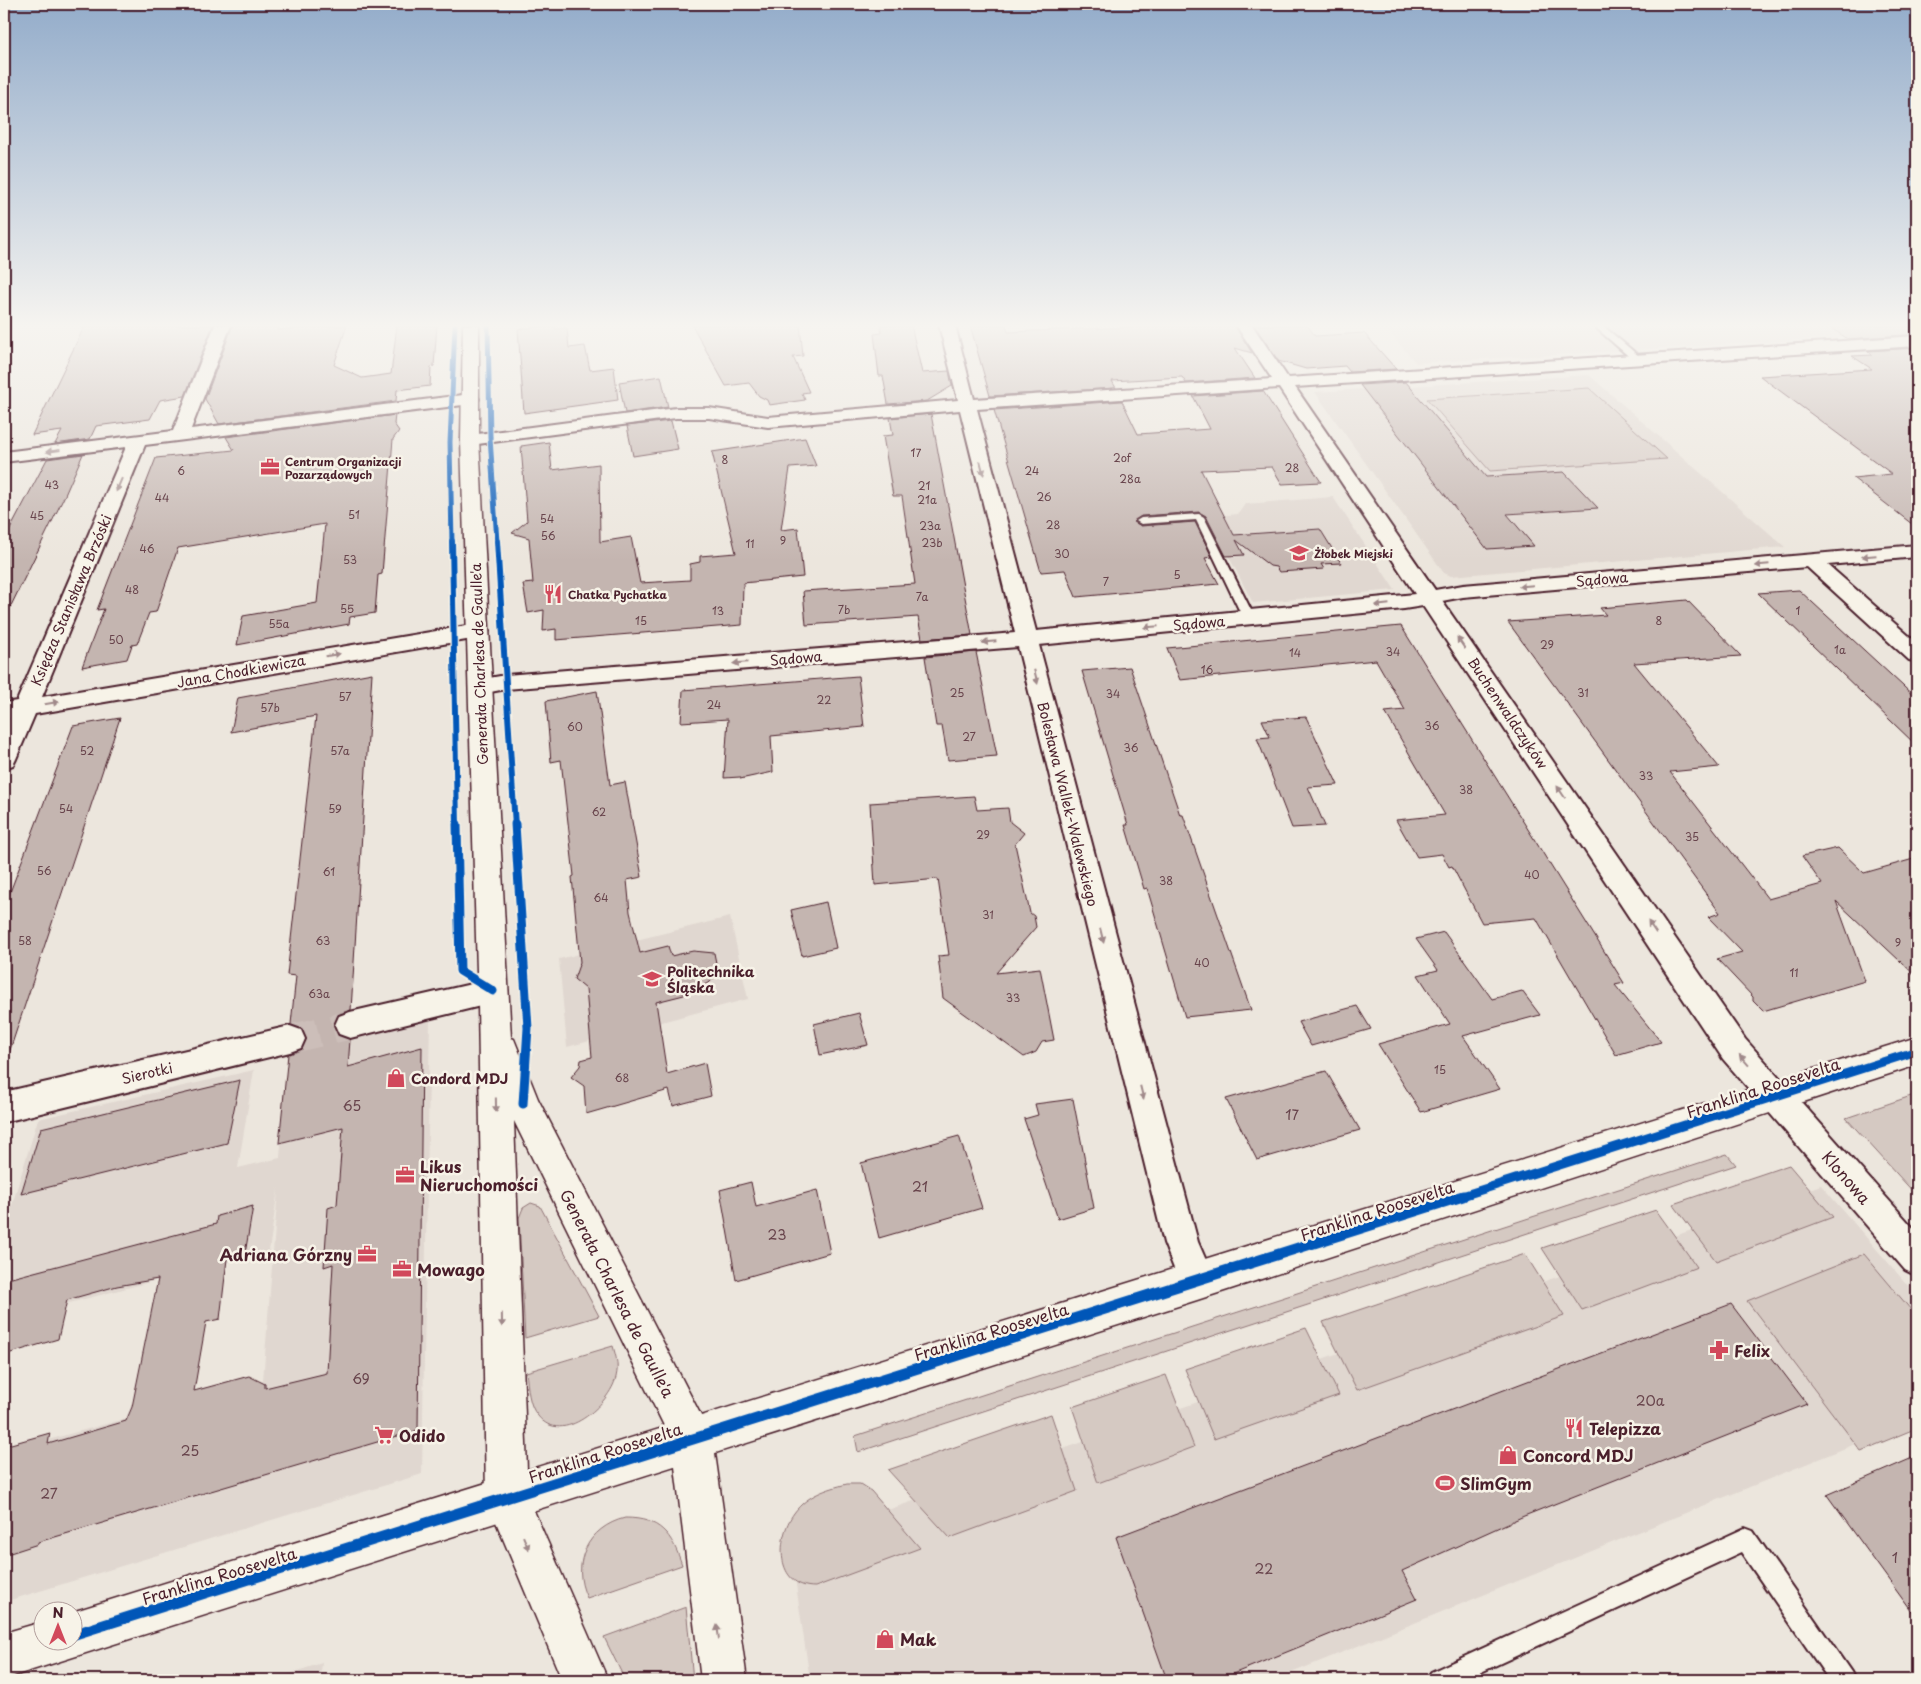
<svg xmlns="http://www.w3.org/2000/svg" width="1921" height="1684" font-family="'Playpen Sans',sans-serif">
	<rect width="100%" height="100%" fill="#ece6dd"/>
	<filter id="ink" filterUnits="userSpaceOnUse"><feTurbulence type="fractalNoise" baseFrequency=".02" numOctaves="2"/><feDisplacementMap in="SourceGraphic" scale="10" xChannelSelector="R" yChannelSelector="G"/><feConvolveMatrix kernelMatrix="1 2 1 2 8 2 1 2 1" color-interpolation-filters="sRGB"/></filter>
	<g filter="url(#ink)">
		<path fill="#e0d7d0" d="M1383,325H1917V333L1416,363Z
			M1589,375L1785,547L1451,576L1444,573L1315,392Z
			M1333,497L1395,590L1253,603L1208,517L1238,514L1245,504Z
			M730,917L748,999L567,1047L559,959Z
			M430,1017L422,1474L4,1602V1452L263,1381L278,1189L269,1251L4,1320V1226L6,1225L38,1119L254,1070L238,1168L280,1158L288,1055Z
			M1821,1185L1917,1296V1419L1274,1680H810L790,1544Z
			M322,1663L320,1680H270Z"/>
		<path fill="#d5c9c2" stroke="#907476" d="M1589,388L1667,459L1490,471L1427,399Z
			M1917,1094V1196L1846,1118Z
			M1727,1154L1736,1165L858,1452L855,1436Z
			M1789,1165L1833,1217L1716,1261L1673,1204Z
			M531,1203L540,1206L599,1316L525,1338L519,1218L523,1208Z
			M1656,1210L1697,1267L1582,1310L1542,1248Z
			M1525,1254L1564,1316L1357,1390L1323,1322Z
			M1864,1254L1917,1317V1428L1861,1451L1747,1301Z
			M1306,1328L1339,1395L1214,1439L1185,1369Z
			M613,1346C616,1357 619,1365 616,1377C610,1404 562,1447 538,1416C528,1405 528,1386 526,1372Z
			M1166,1375L1194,1447L1098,1483L1072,1407Z
			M1051,1414L1077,1491L950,1538L888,1470Z
			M847,1484H860L871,1491L920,1548L815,1587C775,1587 776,1538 794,1513C807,1495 827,1489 847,1484Z
			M625,1518C660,1518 672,1534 682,1565L587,1598C570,1563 588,1527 625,1518Z
			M686,1607L693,1680H625L604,1637Z"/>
		<path fill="#c4b5b0" stroke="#4a1f2b" d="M85,325H213L185,396L160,400L150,419L96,426L90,439L55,444L62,431L32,435Z
			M233,325H279L277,330L347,325L334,365L362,378L391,374L397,325H437L434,366L431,367L430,386L397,390L396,401L219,424L205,399Z
			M555,325V329L567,328L569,348L585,346L590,370L614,367L618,400L524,413L518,329Z
			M692,325H800L803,356L793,357L809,392L802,393L805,400L769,405L767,400L759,396L749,383L726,386Z
			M880,325H911L922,373L949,371L952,386L927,401L888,404L883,376H879L874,334L882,333Z
			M970,325H1006L1008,332L1132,327L1131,325H1234L1252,353L1235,348L1255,378L1186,383L1182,377L1112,381L1116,388L990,396Z
			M1254,325H1307L1315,336L1364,333L1396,369L1350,372L1345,366L1306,369L1278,361Z
			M1826,325H1917V334L1848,339Z
			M1917,348V528L1853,478L1892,474L1760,376L1872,369L1852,356L1873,355L1868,351Z
			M661,376L668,407L625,413L619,382Z
			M1406,382L1486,477L1564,472L1598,508L1507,514L1534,546L1487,549L1360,385Z
			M1263,391L1321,482L1282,484L1272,467L1201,470L1234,535L1320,529L1341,563L1321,564L1324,569L1279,572L1276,567L1270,566L1236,540L1244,555L1226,556L1206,516L1199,512L1141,516L1134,522L1141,526L1195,522L1212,557L1205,558L1219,584L1076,597L1065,570L1041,572L994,410L1122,401L1138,434L1210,429L1193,396Z
			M931,414L972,635L922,639L918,617L806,625L803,591L915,584L902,496H893L883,436L893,435L890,418Z
			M395,415L394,424L399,431L393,439L382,574L378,575L375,613L350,617L349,624L237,645L243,616L317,603L325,524L178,548L156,612L149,613L137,644L132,645L127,659L82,667L104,609L97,610L156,458L234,450L226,437Z
			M671,421L678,449L633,456L627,426Z
			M805,438L816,466L790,468L781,530L798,528L803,577L743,583L742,625L556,640V629L543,631L544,610L528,613L523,584L533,583L529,538L512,533L527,521L521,446L549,442L552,470L599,464L600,542L631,537L640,583L690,580V564L700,562V556L736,553L712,452Z
			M83,454L65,495L4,620V541L47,459Z
			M1799,590L1917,699V746L1758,593Z
			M1687,600L1741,656L1634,663L1719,767L1670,772L1768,899L1822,884L1802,856L1838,848L1864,873L1917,858V977L1836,901L1865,981L1763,1011L1753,1001V997L1717,959L1742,952L1708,917L1720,913L1508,622L1606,615L1600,608Z
			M1401,626L1624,983L1615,985L1661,1042L1616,1055L1536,918L1482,923L1452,866L1449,867L1442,854L1417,857L1396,820L1445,815L1385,712L1405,710L1376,660L1180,680L1167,648Z
			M976,652L997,756L948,760L942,726H936L925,657Z
			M1130,667L1180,815H1183L1251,1010L1185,1017L1147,888L1144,889L1125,825H1128L1082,671Z
			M372,673L351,1010L338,1014L333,1026L338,1036L350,1040L348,1067L422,1047L418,1430L38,1542V1544L4,1555V1446L50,1433L48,1444L126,1421L132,1407L158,1279L117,1286L67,1300L58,1339L4,1355V1280L216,1224L217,1216L253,1206L245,1254L227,1259L220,1319L206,1322L194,1391L249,1376L265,1384V1388L327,1373L333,1264L324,1267L328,1208L337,1205L343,1127L279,1143L288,1054L302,1050L307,1040L303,1029L291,1024L296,976L287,975L316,716L231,732L238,698Z
			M858,676L864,727L771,736L773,772L740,779V777L724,778L728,719L681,722L683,690Z
			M597,691L610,785L625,782L642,877L627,880L630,912L640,953L668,946L671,956L693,951L714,953L718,973L709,983L683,993L684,995L656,1002L667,1074L705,1063L711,1096L673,1106L669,1090L586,1114L584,1086L571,1077L580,1066L581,1060L592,1057L586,989L574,979L580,962L572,877L574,876L561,760L551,762L546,701Z
			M1306,717L1338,785L1308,787L1325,826L1292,828L1257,738L1270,737L1262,720Z
			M120,718L9,1053L4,1052V908L73,726Z
			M974,796L977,810L1008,808L1010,822L1024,833L1015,844L1030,913L1034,916L1036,927L996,973L1040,968L1054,1040L1042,1042L1036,1052L1024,1057L943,998L938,956L949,955L938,879L875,885L870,803Z
			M826,902L836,948L802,956L791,910Z
			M1444,932L1492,999L1522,991L1540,1015L1463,1036L1500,1089L1421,1112L1378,1044L1450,1024L1418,975L1438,970L1416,939Z
			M1357,1006L1371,1029L1311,1046L1298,1022Z
			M859,1013L868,1045L820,1055L814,1024Z
			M1326,1071L1360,1130L1257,1160L1226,1099Z
			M240,1080L227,1143L21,1194L41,1128Z
			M1073,1099L1094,1208L1058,1219L1024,1119L1038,1115L1035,1104Z
			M959,1136L982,1208L879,1238L861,1163Z
			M751,1182L756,1207L817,1190L830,1253L736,1280L720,1190Z
			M1731,1304L1807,1404L1524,1516L1402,1571L1417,1599L1218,1680H1167L1116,1537Z
			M1917,1456V1619L1827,1495Z"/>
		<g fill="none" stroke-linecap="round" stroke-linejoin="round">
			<path stroke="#ccbeb9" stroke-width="29" stroke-dasharray="29 15" stroke-linecap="butt" d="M290,1039L350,1025"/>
			<g stroke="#4a1f2b" stroke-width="4">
				<path id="service" d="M1593,325H1602L1640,357V361H1634Z
					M1199,514L1204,517L1255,618L1253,620H1245L1243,618L1196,520L1141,524L1136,521L1141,518Z
					M1745,1528L1753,1531L1851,1672L1855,1680H1829L1741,1552L1464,1680H1427L1431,1672Z"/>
			</g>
			<g stroke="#4a1f2b" stroke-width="4">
				<path id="minor" d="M215,325H231L191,429L471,394L477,395L479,399L477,403L471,404L145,445L42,697L478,624L486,626L489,631L486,636L478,638L35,714L16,759L13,765L4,768V731L9,718L4,719V703L17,701L126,447L4,462V452L173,431Z
					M939,325H955L974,399L1272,379L1236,325H1252L1288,378L1917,336V346L1295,387L1435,590L1463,585L1917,545V557L1828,565L1917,643V662L1909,660L1807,567L1463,597L1442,601L1745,1039L1917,1232V1276L1905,1270L1723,1059L1423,606L1404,609L1039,645L1198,1242L1215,1281L1210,1294L1197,1299L1184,1294L1164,1243L1018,647L506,689L480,694L472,691L469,686L472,681L506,675L1015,633L960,410L768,427L709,418H676L470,445L464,444L461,440L464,436L470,435L676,408H709L768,417L958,400ZM1279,388L1415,594L1036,631L977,409Z
					M493,979L503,982L508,991L503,1000L493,1003L350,1038L339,1034L335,1025L339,1016L350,1012Z
					M290,1026L301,1030L305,1039L301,1048L290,1052L4,1122V1092Z"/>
			</g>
			<g stroke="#4a1f2b" stroke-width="3">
				<path id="tertiary" d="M1917,1037V1065L1197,1300L4,1679V1633L42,1622V1642H72V1612Z"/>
			</g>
			<g stroke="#4a1f2b" stroke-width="3">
				<path id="secondary" d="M463,325H479V440L511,1038L514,1039L538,1099L713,1439L747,1680H701L672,1442L514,1121L528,1497L608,1680H562L486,1498L478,1004L461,440Z"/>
			</g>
			<use href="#service" fill="#f7f3e8" fill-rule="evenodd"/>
			<use href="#minor" fill="#f7f3e8" fill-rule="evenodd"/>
			<use href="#tertiary" fill="#f7f3e8" fill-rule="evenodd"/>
			<use href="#secondary" fill="#f7f3e8" fill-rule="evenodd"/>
			<g stroke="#f7f3e8" stroke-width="7">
				<path id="cycleway-far3" d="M488,325L490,437L497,542
					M452,542L450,442L455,325"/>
			</g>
			<g stroke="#f7f3e8" stroke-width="9">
				<path id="cycleway-far2" d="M452,541L457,826
					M497,541L515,826"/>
			</g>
			<g stroke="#f7f3e8" stroke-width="12">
				<path id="cycleway-far1" d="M457,824L460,971L493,991
					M515,824L528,1028L523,1104
					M1459,1197L1917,1051"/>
			</g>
			<g stroke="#f7f3e8" stroke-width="14">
				<path id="cycleway" d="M72,1635L1463,1196"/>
			</g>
			<use href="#cycleway-far3" stroke="#0057b8" stroke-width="5"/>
			<use href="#cycleway-far2" stroke="#0057b8" stroke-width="6"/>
			<use href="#cycleway-far1" stroke="#0057b8" stroke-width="9"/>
			<use href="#cycleway" stroke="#0057b8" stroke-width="11"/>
		</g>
		<defs><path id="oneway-solid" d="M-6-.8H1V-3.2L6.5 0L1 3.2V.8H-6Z" transform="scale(1.25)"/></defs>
		<g fill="#a0898a">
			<use href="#oneway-solid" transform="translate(53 451) rotate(173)"/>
			<use href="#oneway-solid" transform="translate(982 468) rotate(76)"/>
			<use href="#oneway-solid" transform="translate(119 485) rotate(113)"/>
			<use href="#oneway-solid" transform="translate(1869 556) rotate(175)"/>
			<use href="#oneway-solid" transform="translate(1762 565) rotate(175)"/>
			<use href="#oneway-solid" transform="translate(1526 586) rotate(175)"/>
			<use href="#oneway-solid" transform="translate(1382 605) rotate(174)"/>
			<use href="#oneway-solid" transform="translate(1151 627) rotate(175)"/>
			<use href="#oneway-solid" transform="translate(989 642) rotate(175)"/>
			<use href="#oneway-solid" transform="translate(1461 643) rotate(-124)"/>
			<use href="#oneway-solid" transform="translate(333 655) rotate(-10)"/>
			<use href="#oneway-solid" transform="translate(740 663) rotate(175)"/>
			<use href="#oneway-solid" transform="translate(1036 677) rotate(76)"/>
			<use href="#oneway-solid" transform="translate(52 703) rotate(-9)"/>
			<use href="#oneway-solid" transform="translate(1561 792) rotate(-124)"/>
			<use href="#oneway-solid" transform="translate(1652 927) rotate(-124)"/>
			<use href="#oneway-solid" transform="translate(1102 936) rotate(76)"/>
			<use href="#oneway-solid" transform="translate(1744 1060) rotate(-131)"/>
			<use href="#oneway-solid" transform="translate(1142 1093) rotate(76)"/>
			<use href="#oneway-solid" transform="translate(496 1105) rotate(89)"/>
			<use href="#oneway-solid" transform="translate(502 1320) rotate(89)"/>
			<use href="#oneway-solid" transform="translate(526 1543) rotate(67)"/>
			<use href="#oneway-solid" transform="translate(718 1632) rotate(-98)"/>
		</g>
	</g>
	<linearGradient id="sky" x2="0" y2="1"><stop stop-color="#93acca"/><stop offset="0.58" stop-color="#f6f4f0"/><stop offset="1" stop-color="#f6f4f0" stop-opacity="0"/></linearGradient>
	<rect width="1921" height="561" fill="url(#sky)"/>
	<defs>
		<g id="office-bare" transform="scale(1.5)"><path d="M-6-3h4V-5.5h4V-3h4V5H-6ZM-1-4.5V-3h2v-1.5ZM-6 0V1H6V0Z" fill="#d1495b" stroke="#f7f3e8" stroke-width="2.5" paint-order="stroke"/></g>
		<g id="school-bare" transform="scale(1.5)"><path d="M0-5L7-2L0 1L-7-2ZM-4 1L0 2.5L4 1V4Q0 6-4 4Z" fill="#d1495b" stroke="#f7f3e8" stroke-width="2.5" paint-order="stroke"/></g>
		<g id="restaurant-bare" transform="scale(1.5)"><path d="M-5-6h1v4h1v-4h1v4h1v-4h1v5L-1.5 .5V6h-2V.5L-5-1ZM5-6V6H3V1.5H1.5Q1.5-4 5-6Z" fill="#d1495b" stroke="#f7f3e8" stroke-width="2.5" paint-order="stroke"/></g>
		<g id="university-bare" transform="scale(1.5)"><path d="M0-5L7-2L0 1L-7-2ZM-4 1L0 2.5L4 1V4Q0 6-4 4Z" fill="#d1495b" stroke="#f7f3e8" stroke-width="2.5" paint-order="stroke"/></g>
		<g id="shop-bare" transform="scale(1.5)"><path d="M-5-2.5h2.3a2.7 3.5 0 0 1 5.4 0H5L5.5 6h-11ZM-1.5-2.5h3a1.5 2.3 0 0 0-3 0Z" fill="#d1495b" stroke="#f7f3e8" stroke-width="2.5" paint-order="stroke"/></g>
		<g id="pharmacy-bare" transform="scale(1.5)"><path d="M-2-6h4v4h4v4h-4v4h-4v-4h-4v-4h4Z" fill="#d1495b" stroke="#f7f3e8" stroke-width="2.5" paint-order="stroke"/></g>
		<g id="supermarket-bare" transform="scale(1.5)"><path d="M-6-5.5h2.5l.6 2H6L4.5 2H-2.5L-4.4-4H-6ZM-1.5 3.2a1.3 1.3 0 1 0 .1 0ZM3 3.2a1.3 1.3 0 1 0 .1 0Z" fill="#d1495b" stroke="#f7f3e8" stroke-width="2.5" paint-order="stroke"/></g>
		<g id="stadium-bare" transform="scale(1.5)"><path d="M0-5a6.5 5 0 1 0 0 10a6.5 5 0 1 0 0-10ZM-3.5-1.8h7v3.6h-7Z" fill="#d1495b" stroke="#f7f3e8" stroke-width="2.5" paint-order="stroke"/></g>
	</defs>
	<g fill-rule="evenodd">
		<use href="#office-bare" x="270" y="467"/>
		<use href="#school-bare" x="1299" y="553"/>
		<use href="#restaurant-bare" x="553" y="594"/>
		<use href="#university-bare" x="652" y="979"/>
		<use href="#shop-bare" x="396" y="1078"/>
		<use href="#office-bare" x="405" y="1175"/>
		<use href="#office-bare" x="367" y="1254"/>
		<use href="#office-bare" x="402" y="1269"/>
		<use href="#pharmacy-bare" x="1719" y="1350"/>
		<use href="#restaurant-bare" x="1574" y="1428"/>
		<use href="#supermarket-bare" x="384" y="1435"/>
		<use href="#shop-bare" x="1508" y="1455"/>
		<use href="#stadium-bare" x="1445" y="1483"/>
		<use href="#shop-bare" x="885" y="1639"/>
	</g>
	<g text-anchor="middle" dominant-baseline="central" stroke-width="5" stroke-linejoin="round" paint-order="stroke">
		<g font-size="11" fill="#68444c">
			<text x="916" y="452">17</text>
			<text x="1122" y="457">2of</text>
			<text x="725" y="459">8</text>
			<text x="1292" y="467">28</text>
			<text x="181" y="470">6</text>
			<text x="1032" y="470">24</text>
			<text x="1130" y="478">28a</text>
			<text x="52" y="484">43</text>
			<text x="924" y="485">21</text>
			<text x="1044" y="496">26</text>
			<text x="162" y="497">44</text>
			<text x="927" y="499">21a</text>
			<text x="354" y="514">51</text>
			<text x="37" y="515">45</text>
			<text x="547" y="518">54</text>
			<text x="1053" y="524">28</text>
			<text x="930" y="525">23a</text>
			<text x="548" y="535">56</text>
			<text x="783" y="540">9</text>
			<text x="932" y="542">23b</text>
			<text x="750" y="543">11</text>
			<text x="147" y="548">46</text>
			<text x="1062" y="553">30</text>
			<text x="350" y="559">53</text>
			<text x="1177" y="574">5</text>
			<text x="1106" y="581">7</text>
			<text x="132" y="589">48</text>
			<text x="922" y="596">7a</text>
			<text x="347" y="608">55</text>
			<text x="844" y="609">7b</text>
			<text x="718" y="610">13</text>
			<text x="1798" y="610">1</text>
			<text x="641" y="620">15</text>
			<text x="1659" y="620">8</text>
			<text x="279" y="623">55a</text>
			<text x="116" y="639">50</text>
			<text x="1547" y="644">29</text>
			<text x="1840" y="649">1a</text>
			<text x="1393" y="651">34</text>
			<text x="1295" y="652">14</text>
			<text x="1207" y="669">16</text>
			<text x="957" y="692">25</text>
			<text x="1583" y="692">31</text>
			<text x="1113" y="693">34</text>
			<text x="345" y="696">57</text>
			<text x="824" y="699">22</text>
			<text x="714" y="704">24</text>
			<text x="270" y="707">57b</text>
			<text x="1432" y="725">36</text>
			<text x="575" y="726">60</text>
			<text x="969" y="736">27</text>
			<text x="1131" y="747">36</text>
			<text x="87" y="750">52</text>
			<text x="340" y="750">57a</text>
			<text x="1646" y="775">33</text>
			<text x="1466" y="789">38</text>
			<text x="66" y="808">54</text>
			<text x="335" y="808">59</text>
			<text x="599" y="811">62</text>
			<text x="983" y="834">29</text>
			<text x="1692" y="836">35</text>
			<text x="44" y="870">56</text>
			<text x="329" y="871">61</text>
			<text x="1532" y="874">40</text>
			<text x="1166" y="880">38</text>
			<text x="601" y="897">64</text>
			<text x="988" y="914">31</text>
			<text x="25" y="940">58</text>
			<text x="323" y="940">63</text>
			<text x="1898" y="942">9</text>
			<text x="1202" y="962">40</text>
			<text x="1794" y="972">11</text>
			<text x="319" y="993">63a</text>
			<text x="1013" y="997">33</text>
			<text x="1440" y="1069">15</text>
			<text x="622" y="1077">68</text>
		</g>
		<g font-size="11" font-weight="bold" fill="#4a1f2b" stroke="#f7f3e8" text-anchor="start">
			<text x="285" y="461">Centrum Organizacji<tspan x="285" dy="13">Pozarządowych</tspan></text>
			<text x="1314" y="553">Żłobek Miejski</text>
			<text x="568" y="594">Chatka Pychatka</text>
		</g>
		<g font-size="14" fill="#4a1f2b" stroke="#f7f3e8">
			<text transform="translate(1602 579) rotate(-5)">Sądowa</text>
			<text transform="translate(71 600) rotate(-67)">Księdza Stanisława Brzóski</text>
			<text transform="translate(1199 623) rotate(-5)">Sądowa</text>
			<text transform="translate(796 658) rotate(-5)">Sądowa</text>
			<text transform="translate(479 664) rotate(-92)">Generała Charlesa de Gaulle'a</text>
			<text transform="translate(241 671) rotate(-10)">Jana Chodkiewicza</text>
			<text transform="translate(1508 713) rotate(56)">Buchenwaldczyków</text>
			<text transform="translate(1068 804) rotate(76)">Bolesława Wallek-Walewskiego</text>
			<text transform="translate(147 1073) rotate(-13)">Sierotki</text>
		</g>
		<g font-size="14" font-weight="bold" fill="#4a1f2b" stroke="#f7f3e8" text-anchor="start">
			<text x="667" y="971">Politechnika<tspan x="667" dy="16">Śląska</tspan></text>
			<text x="411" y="1078">Condord MDJ</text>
		</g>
		<g font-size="14" fill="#68444c">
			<text x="352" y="1105">65</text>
			<text x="1292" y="1114">17</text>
			<text x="920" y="1186">21</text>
			<text x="777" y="1234">23</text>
			<text x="361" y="1378">69</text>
			<text x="1650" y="1400">20a</text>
			<text x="190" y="1450">25</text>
			<text x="49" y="1493">27</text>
			<text x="1895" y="1557">1</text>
			<text x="1264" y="1568">22</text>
		</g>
		<g font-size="16" fill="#4a1f2b" stroke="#f7f3e8">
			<text transform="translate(1763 1087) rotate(-18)">Franklina Roosevelta</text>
			<text transform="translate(1847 1177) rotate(49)">Klonowa</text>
			<text transform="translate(1377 1210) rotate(-18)">Franklina Roosevelta</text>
			<text transform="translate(618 1293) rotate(63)">Generała Charlesa de Gaulle'a</text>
			<text transform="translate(991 1331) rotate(-17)">Franklina Roosevelta</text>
			<text transform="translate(605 1452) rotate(-18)">Franklina Roosevelta</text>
			<text transform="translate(219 1575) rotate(-17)">Franklina Roosevelta</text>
		</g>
		<g font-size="16" font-weight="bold" fill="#4a1f2b" stroke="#f7f3e8" text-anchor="start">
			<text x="420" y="1166">Likus<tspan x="420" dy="18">Nieruchomości</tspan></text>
			<text x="352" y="1254" text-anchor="end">Adriana Górzny</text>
			<text x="417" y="1269">Mowago</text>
			<text x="1734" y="1350">Felix</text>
			<text x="1589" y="1428">Telepizza</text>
			<text x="399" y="1435">Odido</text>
			<text x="1523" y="1455">Concord MDJ</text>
			<text x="1460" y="1483">SlimGym</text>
			<text x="900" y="1639">Mak</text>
		</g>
	</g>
	<rect width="1921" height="1684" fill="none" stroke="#f7f3e8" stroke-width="20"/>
	<rect x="10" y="10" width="1901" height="1664" fill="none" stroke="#4a1f2b" stroke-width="2" filter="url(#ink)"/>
	<g transform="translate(58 1626)"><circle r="24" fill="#f7f3e8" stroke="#b29e9c"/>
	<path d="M0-4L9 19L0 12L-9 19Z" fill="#d1495b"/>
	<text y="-8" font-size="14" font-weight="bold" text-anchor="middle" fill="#4a1f2b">N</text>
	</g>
</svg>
